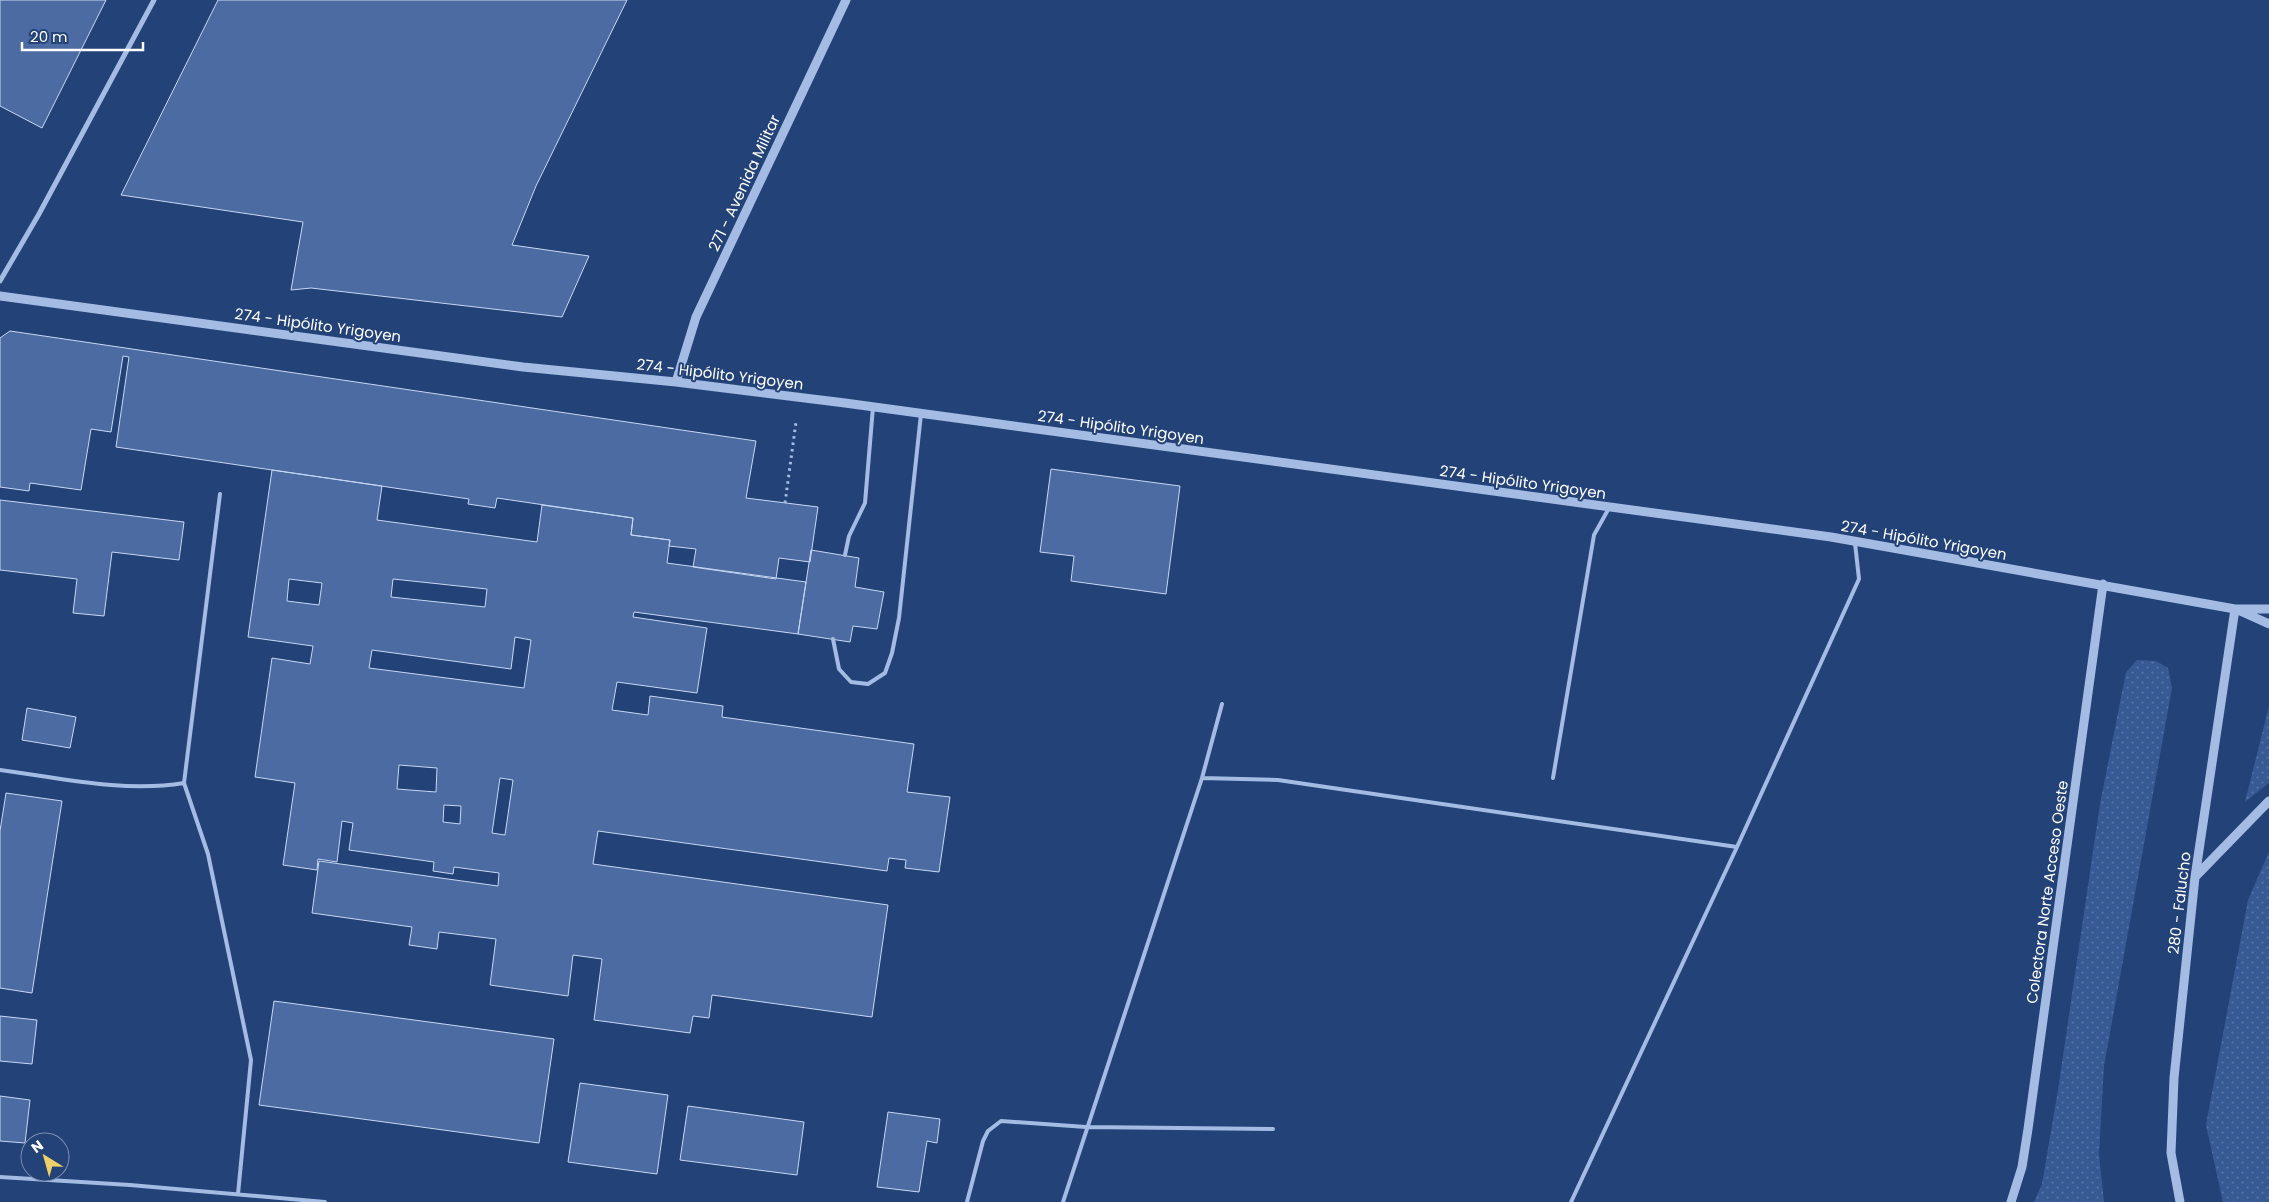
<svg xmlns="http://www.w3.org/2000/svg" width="2269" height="1202" font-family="Poppins,sans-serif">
	<defs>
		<pattern id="grass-dots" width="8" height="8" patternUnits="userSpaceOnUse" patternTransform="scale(1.25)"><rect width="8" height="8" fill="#375a95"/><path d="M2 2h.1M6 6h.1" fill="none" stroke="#5573a5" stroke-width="1.8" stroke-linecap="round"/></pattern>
	</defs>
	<rect width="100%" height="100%" fill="#234278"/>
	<path fill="url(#grass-dots)" d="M2137,660L2156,661L2168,668L2172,688L2104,1066L2099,1154L2104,1202H2034L2042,1184L2058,1090L2100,804L2126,672Z
		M2269,706V783L2245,802Z
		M2269,852V1202H2223L2206,1125L2248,900Z"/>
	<path fill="#4b6ba2" stroke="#c7d8f3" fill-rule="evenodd" d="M0,0H106L42,128L0,106Z
		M218,0H627L536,186L512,245L589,256L562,317L311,288L291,290L303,222L121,195Z
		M10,331L756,441L746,498L818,507L810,562L779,558L776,579L693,567L696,549L669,546L670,540L631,535L633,518L497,498L495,508L468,504L469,499L116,447L129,357L123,356L111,432L91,429L81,490L30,483L29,491L0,487V338Z
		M1051,469L1180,486L1166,594L1071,581L1074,556L1040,552Z
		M272,470L382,486L377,520L537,542L542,505L633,518L631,535L670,540L667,563L806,582L798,634L634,612L633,617L707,628L697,693L617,682L612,710L648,715L650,696L723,706L722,717L914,744L907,792L950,797L939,872L905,868L906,860L889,858L887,871L598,831L593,864L888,905L872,1017L712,995L709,1018L693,1016L690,1033L594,1020L602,959L573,955L568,996L490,985L496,939L439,932L437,949L409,945L412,927L312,913L319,861L498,886L499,873L454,867L453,874L433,871L434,862L349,850L353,823L342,821L337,862L318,859L317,870L283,865L295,783L255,777L272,658L310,664L313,646L248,637ZM289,579L322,583L319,605L287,601ZM393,579L487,589L485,607L391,597ZM515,637L531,640L524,688L369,668L372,650L511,669ZM399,765L437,768L436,792L397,789ZM500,778L513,780L505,835L492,833ZM444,805L461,806L460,824L443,822Z
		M0,500L184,522L179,560L112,552L104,616L73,613L77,579L0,570Z
		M811,550L859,558L855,587L884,592L877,629L853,626L850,642L798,634Z
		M27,708L76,717L70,748L22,740Z
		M6,793L62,801L32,993L0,988V831Z
		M274,1001L554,1039L539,1143L259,1105Z
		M0,1016L37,1020L32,1064L0,1061Z
		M580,1083L668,1095L657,1174L568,1162Z
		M0,1096L30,1100L25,1143L0,1141Z
		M688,1106L804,1122L797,1175L680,1160Z
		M888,1112L940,1119L937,1143L927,1141L919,1192L877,1187Z"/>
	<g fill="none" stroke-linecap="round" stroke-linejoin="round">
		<path stroke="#a4bce4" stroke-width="3" stroke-dasharray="2.5 4" stroke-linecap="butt" d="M785,503L796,422"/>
		<path stroke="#a4bce4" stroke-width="4" d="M220,494L184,783L208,854L251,1060L238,1194
			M845,555L849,536L865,503L873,407
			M833,639L839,669L851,682L868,684L885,673L892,653L899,618L921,414
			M0,770C60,778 124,793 184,783
			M1202,778L1278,780L1737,847
			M1553,778L1594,535L1609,508
			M0,1177L130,1185L325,1202
			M967,1202L983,1141L988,1131L1001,1121L1086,1127L1273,1129
			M1063,1202L1202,778L1222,704
			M1571,1202L1737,847L1859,579L1855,543"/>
		<path stroke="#a4bce4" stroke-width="5" d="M0,281L39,214L154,0"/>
		<path stroke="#a4bce4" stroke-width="9" d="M0,296L523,367L676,382L845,403L1831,537L2235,609H2269
			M676,382L696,317L846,0
			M2238,610L2269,624
			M2195,877L2269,801
			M2011,1202L2022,1167L2028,1129L2103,584
			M2180,1202L2171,1153L2174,1078L2195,877L2235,609"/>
	</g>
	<g text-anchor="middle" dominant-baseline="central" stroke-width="4" stroke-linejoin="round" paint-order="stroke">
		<g font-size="15" fill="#fff" stroke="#234278">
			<text transform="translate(744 183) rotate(-65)">271 - Avenida Militar</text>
			<text transform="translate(318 325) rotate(8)">274 - Hipólito Yrigoyen</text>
			<text transform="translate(720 374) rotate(7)">274 - Hipólito Yrigoyen</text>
			<text transform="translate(1121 427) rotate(8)">274 - Hipólito Yrigoyen</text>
			<text transform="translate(1523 482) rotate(8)">274 - Hipólito Yrigoyen</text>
			<text transform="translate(1924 540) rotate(10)">274 - Hipólito Yrigoyen</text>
			<text transform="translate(2047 892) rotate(-82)">Colectora Norte Acceso Oeste</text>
			<text transform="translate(2179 903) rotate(-83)">280 - Falucho</text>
		</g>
	</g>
	<g transform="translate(45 1157) rotate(323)"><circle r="24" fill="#234278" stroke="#7b8eae"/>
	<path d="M0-4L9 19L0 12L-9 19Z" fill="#eed168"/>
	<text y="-8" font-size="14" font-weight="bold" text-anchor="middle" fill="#ffffff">N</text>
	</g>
	<path d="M22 42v8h121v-8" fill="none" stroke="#ffffff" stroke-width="2.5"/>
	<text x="30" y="42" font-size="15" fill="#ffffff" stroke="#234278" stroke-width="4" paint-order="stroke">20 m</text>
</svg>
